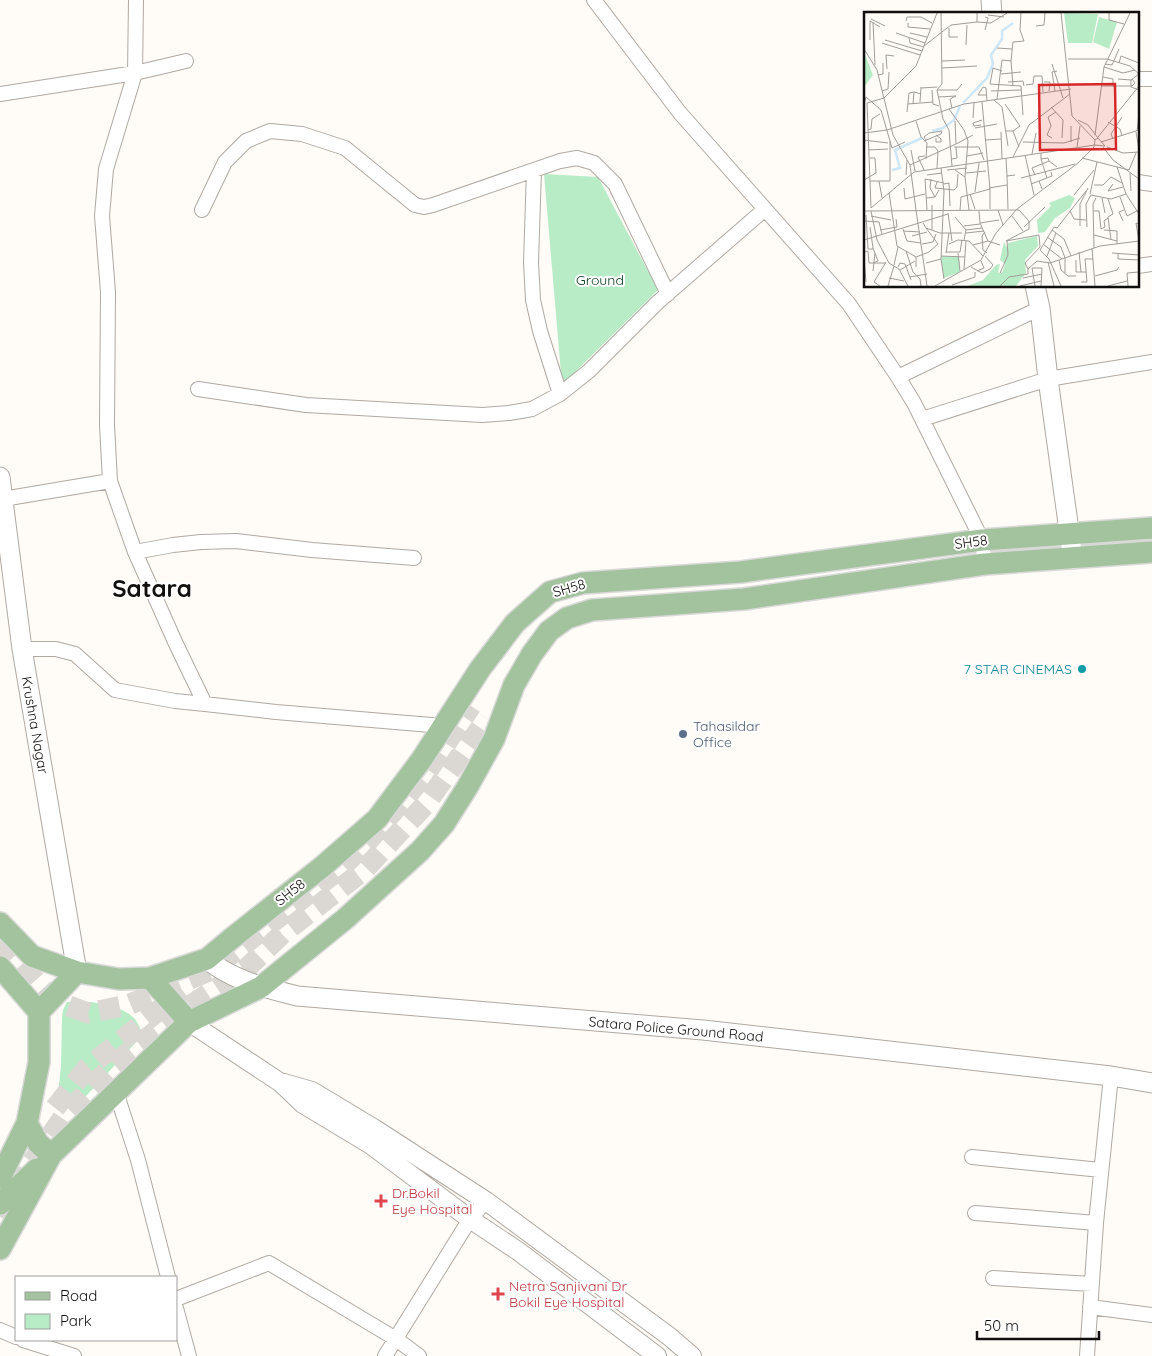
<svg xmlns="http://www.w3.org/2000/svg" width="1152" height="1356" font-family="Quicksand,sans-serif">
	<rect width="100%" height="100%" fill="#fffbf7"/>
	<path fill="#b7ecc6" d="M544,174L598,177L658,290L562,385Z
		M79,1001C96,1002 123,1006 135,1019C137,1022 139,1026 141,1030L139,1039L103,1078L84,1098L71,1102L58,1094L61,1066L62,1017L63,1010L67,1002Z"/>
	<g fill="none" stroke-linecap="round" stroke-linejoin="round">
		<path stroke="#dbd8d4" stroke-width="21" stroke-dasharray="21 11" stroke-linecap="butt" d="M0,941L53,1000L88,1013L128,1005L209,971L259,933L342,867L369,840L427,772L471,706
			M55,1108L87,1068L183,991
			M0,1217L12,1192L64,1116L114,1064L179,1013L246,969L282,934L364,870L425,805L487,719"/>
		<g stroke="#afa9a2" stroke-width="16">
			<path id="minor" d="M136,0L135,73L106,169L102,216L108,292L107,425L110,481L135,552L176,644L205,704
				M594,0L680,113L849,304L898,377L914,403L982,540L985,564
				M1138,79H1152
				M0,94L135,73L186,61
				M534,170L531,262L533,300L540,331L560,394
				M1138,182L1152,184
				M202,210L225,162L246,141L270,131L302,134L345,148L415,205L424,207L433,205L560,161L577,158L594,163L615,184L668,294
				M1138,266L1152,264
				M898,377L1040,308
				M198,389L306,405L482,415L509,413L532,409L560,394L589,371L658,302L765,209
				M922,419L1048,379L1152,362
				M3,499L110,481
				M135,552L173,545L201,542L236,541L312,550L414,558
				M22,649H56L75,654L115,690L175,701L205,704L276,712L443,726
				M116,1092L138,1160L168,1277
				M972,1157L1101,1170
				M975,1213L1096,1223
				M993,1278L1092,1284
				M176,1299L269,1263L396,1339L419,1356
				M1090,1307L1152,1315
				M176,1308L189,1356
				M0,1330L16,1337
				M23,1340L74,1356
				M385,1356L470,1219L486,1201
				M1087,1356L1096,1223L1111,1076"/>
		</g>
		<g stroke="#afa9a2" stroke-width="20">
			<path id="tertiary" d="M189,1022L281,1083L303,1104L371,1145L470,1219L518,1251L657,1356
				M284,1083L312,1091L375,1129L486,1201L670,1337L692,1356"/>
		</g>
		<g stroke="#afa9a2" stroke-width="21">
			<path id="secondary" d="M991,0L992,14
				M1035,286L1040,308L1048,379L1073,559
				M0,477L22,649L77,972
				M207,959C231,980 266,988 297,996L703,1030L1111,1076L1152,1083"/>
		</g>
		<g stroke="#d9d9d8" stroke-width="24">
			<path id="primary" d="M0,923L32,956L77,972L119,979L150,978L189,1022L51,1155L38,1143L27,1123L39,1062V1012L77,972
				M0,967L39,1012
				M150,978L207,959L231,939L322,867L377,819L422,759L480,669L515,623L550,592L583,583L741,572L982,540L1152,528
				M189,1022L261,987L345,919L420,851L444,824L468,786L494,739L514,685L532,654L549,631L567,618L592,610L744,599L985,564L1152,552
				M0,1178L27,1123
				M0,1204L37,1169
				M0,1249L51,1155"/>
		</g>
		<use href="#minor" stroke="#fff" stroke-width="14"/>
		<use href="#tertiary" stroke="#fff" stroke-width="18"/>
		<use href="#secondary" stroke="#fff" stroke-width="19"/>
		<use href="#primary" stroke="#a3c29e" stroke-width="21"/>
	</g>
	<circle fill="#0f9aa8" stroke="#fff" stroke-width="2" cx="1082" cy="669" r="5"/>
	<circle fill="#5c6f8a" stroke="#fff" stroke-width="2" cx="683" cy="734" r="5"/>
	<g fill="#e0444e" stroke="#fff" stroke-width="2">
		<path d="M378.5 1193.5h5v5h5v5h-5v5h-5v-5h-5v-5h5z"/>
		<path d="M495.5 1286.5h5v5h5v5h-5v5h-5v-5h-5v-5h5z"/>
	</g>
	<g text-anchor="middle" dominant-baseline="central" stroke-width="4" stroke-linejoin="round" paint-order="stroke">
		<g font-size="14" fill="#06391d" stroke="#fff">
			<text x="600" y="280">Ground</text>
		</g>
		<g font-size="14" fill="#110f0d" stroke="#fff">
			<text transform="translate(971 542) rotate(-7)">SH58</text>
			<text transform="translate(569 588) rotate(-16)">SH58</text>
			<text transform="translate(35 725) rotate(80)">Krushna Nagar</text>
			<text transform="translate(290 892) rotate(-38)">SH58</text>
			<text transform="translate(676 1029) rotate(5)">Satara Police Ground Road</text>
		</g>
		<g font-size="14" fill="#0d838f" stroke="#fff" text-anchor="end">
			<text x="1072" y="669">7 STAR CINEMAS</text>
		</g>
		<g font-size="14" fill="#4e5e75" stroke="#fff" text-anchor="start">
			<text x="693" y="726">Tahasildar<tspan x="693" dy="16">Office</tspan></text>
		</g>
		<g font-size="14" fill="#be3a42" stroke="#fff" text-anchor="start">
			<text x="392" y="1193">Dr.Bokil<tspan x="392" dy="16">Eye Hospital</tspan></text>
			<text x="509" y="1286">Netra Sanjivani Dr<tspan x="509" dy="16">Bokil Eye Hospital</tspan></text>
		</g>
		<g font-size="24" font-weight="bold" fill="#110f0d" stroke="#fff">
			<text x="152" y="588">Satara</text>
		</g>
	</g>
	<g transform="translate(864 12)">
		<rect width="275" height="275" fill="#fffbf7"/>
		<path d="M200,1L234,2L228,31H204ZM235,5L253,10L245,37L229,30ZM205,183L211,186L206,196L191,206L181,220L174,221L173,208L187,194L185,191ZM173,224L174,234L161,248L162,261L152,274H104L119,268L132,253L136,252L134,261H138L141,252L136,248L140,230L143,236L144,231ZM77,244L95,245L96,260L80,266Z" fill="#b7ecc6"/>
		<path d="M0,40L9,63L0,75Z" fill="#b7ecc6"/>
		<path fill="none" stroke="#cce7f7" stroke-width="2.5" d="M99,91L123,66L129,52L127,43L138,27V19L149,11M68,119L79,116L90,108L96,94M28,158L36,156L31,138L58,126"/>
		<path fill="none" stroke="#a09d99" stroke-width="1" d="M77,1L78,72L73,78H93L98,72M197,1L208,104L231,128M245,1V8L260,12M124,3L140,5M121,5L124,6L121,18M7,7L21,14M42,9L43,5H57L68,11M9,10L11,53M113,10L127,11L143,1M44,11V15L66,17M172,14L180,13L181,1M85,16V25H94M32,21L61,31M46,21L63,25M45,26L46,31L60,35M6,28V9L16,15M21,28L58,39M18,31L56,43M102,33L103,13M60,34L87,13L113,10V1M133,36L148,37M0,37L13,58L29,123L46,153L52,198M204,47H243L266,54L275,62M78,49L101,48M147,49L149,74M255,51L257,44L275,51M188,52L199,86M241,52L248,53L255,37M240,55L259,61L271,58M78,56L113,54M23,57L22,43L30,44M138,59L129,56L126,72L157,74L159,103M137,62L157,60M14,63L19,62V51M239,65L249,67V75M254,67L267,68L275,62M267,68V75L275,78M144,70L159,69L160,74M180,70H186L185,79M162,73L169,72L170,64H178L179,80M237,74H268L271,71L268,67M57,76L73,75M68,78L69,92L75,94M73,78L79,107L85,118L88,154M18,79L24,77L25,60M127,79L157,78M191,79L188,60L193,59M122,83H114L119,75L122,76L123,89M74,85L92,84L86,87L88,96M20,86L52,54L73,1M133,87L138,48L147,49L149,30L160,29L156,18L157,1M130,88L138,95L144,134M56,90L57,75M118,90L126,177M0,92L2,85L17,98L26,129V169H6M44,92L69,90M49,92L50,80L57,82M141,92L156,114L149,119M187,95L199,108L198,126M85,97L100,118L104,129L101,165M43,100L45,81L50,80M109,106L110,91M214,108L224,113L234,126M52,109L57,125L63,131L62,147M91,109L92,132L109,123M244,110L256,117L258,124M117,113L110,114L109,111L118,108M111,116L133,112M4,118L7,117L8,107L16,102M142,119H149L155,135M273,119L275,102M137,120L138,147M272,120L275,138M0,121L23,118L100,92L207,77M72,123L77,127V130H72V126M231,123L240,55L266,1M234,125L275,74M188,126L183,123L187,114L184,105L192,100M249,127L247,122L258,105M0,128L24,131M121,128L137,127M26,129L28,136L41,130M60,129L77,122L78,119L65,121L60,125L62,128M159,130L200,131L216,126M207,130V114M237,130L275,118M62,135H71L74,139L73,156M90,135H115L120,148M213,135L216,114M239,135L249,148L275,167M243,135L259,141L275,140M5,138L24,137M47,138L51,159M177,141V147L184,146L185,149M168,142L172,121M161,143L170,183M103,144L119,141M149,145L165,113L206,82M142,146L143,164M218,146L265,158M88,147L93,146L92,135M177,147L183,166M46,153L92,132M253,155L262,182L275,202M77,156L80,179L77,247L80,267M60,158L54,145L61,144M83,158L103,156M91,158L101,165L105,198M265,158L272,141M102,161L122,159M266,161L267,179M42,163L43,148M63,163L78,161M171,163L168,156L185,149L193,155M157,166L211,152M67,167L66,176L71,185M0,168L12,161L11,146H6M15,169L18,186M175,169L188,164L187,160M73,170L71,176L90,178L93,175L94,162M80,172L85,171L86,194M167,172L175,169L178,177M249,172L244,179L259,175M230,173H239L247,165L258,171M40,176L41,187L61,182M125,176L143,173M111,180L115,151M25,181L33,234L52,245V255M106,182L111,197M226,182L233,150M210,183L230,158M256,185L263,204L275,198M62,186L71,185L75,178M238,186L241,201M244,187L249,202L244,205L247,228M7,196L50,160L231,133M7,196L3,91L20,86M144,197L143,164L151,163M52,198L63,274M63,198L61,167L80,171M96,198L97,185L126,177V197M134,198L139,213M155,198L165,209V217L142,229L175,223L176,235L161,251L164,257M0,199L155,198M7,199L13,228L25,251L35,257L44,274M115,199L116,211L124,229L136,233M206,199L210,207L222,208M229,199H235L237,217L241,215L240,209L244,206M84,201L88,229M2,203L4,237H9M7,204L27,208M148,204L159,219M91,205L102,218L100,228M0,209L15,210L18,222M259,209L255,200L260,198M59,211L62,216L76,221H98M116,211L135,208M275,212L272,211L275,229M100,214L116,212M216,214V192L224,176M6,215L9,236L14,249L9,251M160,215L181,195M223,215L222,192L227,183L247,187L262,182M62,216L74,232M39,217L43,229L57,231M16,218L33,215L32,207M68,218V193M102,218L118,216M188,218L200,227L207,244M240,218L253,219V232M40,219L56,220M121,220L118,224L119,238L123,241M102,221L120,219M230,223L253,229M48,224L63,220M183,225L197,235L201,246V261M0,228L84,202M58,232L69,230L72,222M85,232L94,228L105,229L119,244M179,232L198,247M109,233L124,229M228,236L231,274M230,236L229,192L232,186M42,239L49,260L56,267L57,274M0,240L4,239L5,251H22M82,240H96L98,228M215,240L217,260M82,241L85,221M94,241L96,259M248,241L275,243M254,241V247L275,248M77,244L101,245M183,244L192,221M52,245L65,240L74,232M0,247L2,270M195,248L197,258L204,264H212M212,248V260H222M184,250L190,274M62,251L77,247M30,253L34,235M34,255L36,251L41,252L47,268M107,255L118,261L126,257L129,253L121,244M168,256H178L177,274M168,256L171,274M100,257L102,229M36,258L51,249M9,259L11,241M113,259L120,256L117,249M136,261L144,243L143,229M231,264L253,258L255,255M46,265L63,262M25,266L40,269M159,266L178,262M217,270H223L221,247H229M88,273L111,265V260M16,274L10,270L22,250M24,274L30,254M71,274L117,248L132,221L153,197L214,151L230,135L231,128L234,126L241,134L231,133M136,274L145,265L164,262V257L173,249L186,251L236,234L275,229M156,274L177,269M197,274L185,247L176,238L190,215L193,216L222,179M244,274L263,269M264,274L263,261L275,260"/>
		<path fill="#d62828" fill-opacity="0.15" stroke="#d62828" stroke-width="2.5" d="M251,72L252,137L176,138L175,73Z"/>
		<rect width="275" height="275" fill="none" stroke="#110f0d" stroke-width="2.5"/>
	</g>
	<rect x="15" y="1276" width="162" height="65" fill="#ffffff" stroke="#a09f9e"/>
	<rect x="25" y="1292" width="25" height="8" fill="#a3c29e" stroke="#a09f9e"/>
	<text x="60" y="1301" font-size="15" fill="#110f0d">Road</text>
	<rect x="25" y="1314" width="25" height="15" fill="#b7ecc6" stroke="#a09f9e"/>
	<text x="60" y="1326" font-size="15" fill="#110f0d">Park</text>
	<path d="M977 1331v8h122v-8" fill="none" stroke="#110f0d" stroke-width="2.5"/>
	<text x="984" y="1331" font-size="15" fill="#110f0d" stroke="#ffffff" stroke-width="4" paint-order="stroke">50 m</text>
</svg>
